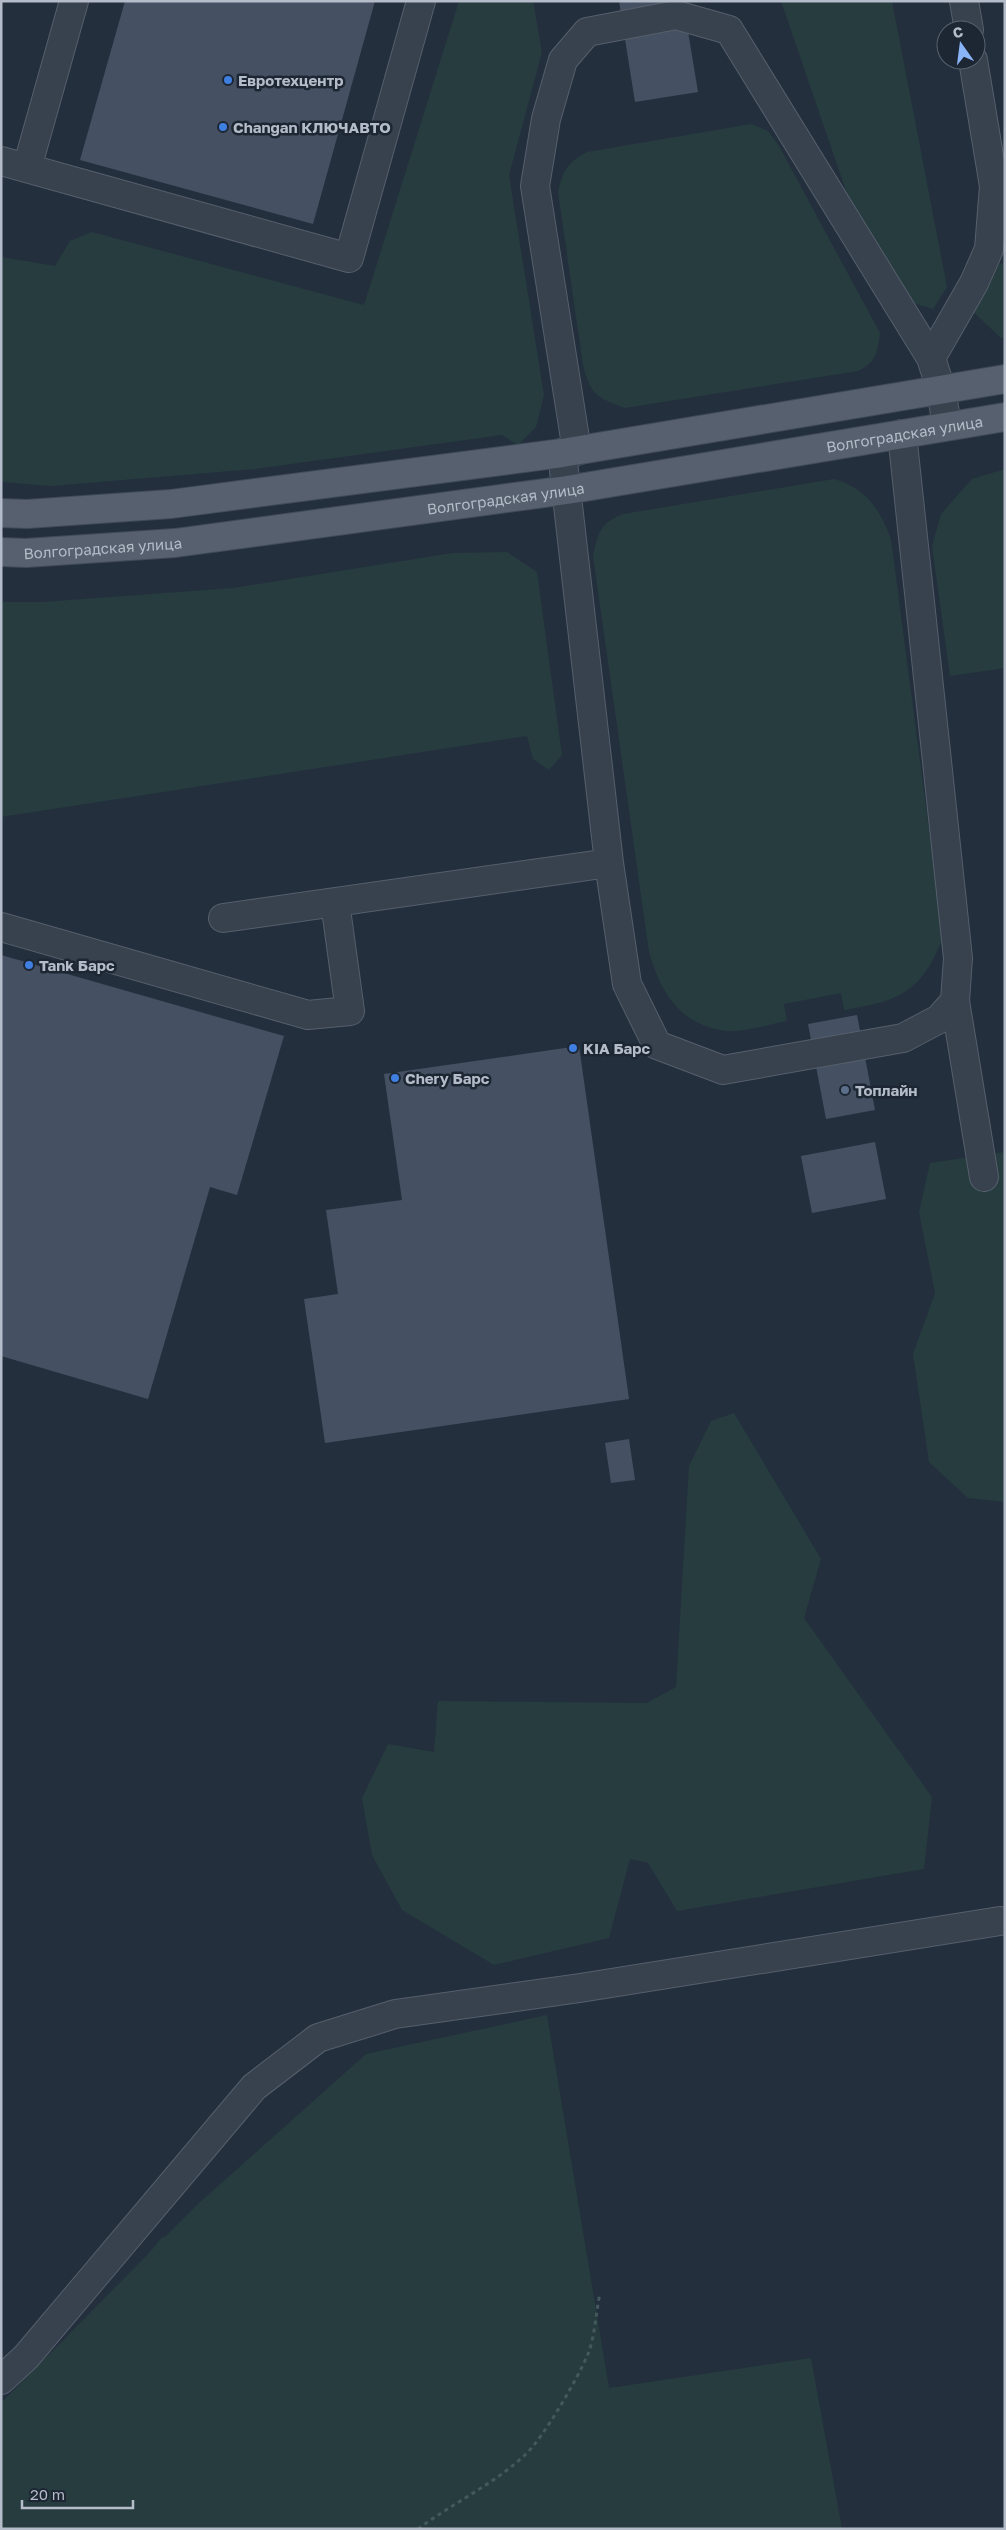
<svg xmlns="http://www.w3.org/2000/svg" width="1006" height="2530" font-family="'Golos Text',sans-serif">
	<rect width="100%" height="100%" fill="#242f3e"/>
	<path fill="#263c3f" d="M459,1H533L542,52L509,175L544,395L536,427L518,445L502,435L255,469L51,486L1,482V257L55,266L70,241L92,232L364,305Z
		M781,1H892L947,287L933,309L910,302L859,229Z
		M751,124L768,131L779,146L880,333C878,351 876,363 858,371L625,408C598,398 590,395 583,365L558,192C563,170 567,163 587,152Z
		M1005,263V337L1001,338L968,307L995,264Z
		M1005,469V668L950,676L932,546L941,514L972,479Z
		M834,479C866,488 880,509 891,539L943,937C922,992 900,1001 844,1010L841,993L784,1004L787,1021C770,1024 742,1033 726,1031C680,1025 661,993 649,952L593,556C598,533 599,524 623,514Z
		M507,552L537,572L562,755L549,770L533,759L527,736L1,817V602H42L233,588L452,553Z
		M1005,1152V1502L968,1498L929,1462L913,1354L935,1293L919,1212L930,1163Z
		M734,1413L821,1559L804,1618L932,1797L924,1869L677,1911L648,1863L630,1859L609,1938L494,1965L402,1910L372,1855L362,1798L388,1744L434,1752L438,1701L647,1703L676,1687L689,1466L711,1421Z
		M547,2015L609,2388L811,2358L842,2529H1V2403L150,2252L163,2236L164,2238L199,2203L366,2054Z"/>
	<path fill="#455162" d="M125,1H375L313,224L80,160Z
		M619,1H683L698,92L635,102Z
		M1,955L284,1036L237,1195L210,1187L148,1399L1,1356Z
		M857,1015L875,1110L826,1119L808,1024Z
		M579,1046L629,1399L325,1443L304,1299L338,1294L326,1210L402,1200L384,1074Z
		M875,1142L886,1199L812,1213L801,1156Z
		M629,1439L635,1480L611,1483L605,1443Z"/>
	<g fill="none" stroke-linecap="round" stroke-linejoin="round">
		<g stroke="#565f6c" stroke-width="30">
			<path id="minor" d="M964,1L969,30
				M1,161L349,258L421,1
				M27,168L74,1
				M931,358L974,283L989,249L994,186L973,60
				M577,451L535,186L546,119L563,60L587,32L676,15L729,30L931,358L941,389L947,426
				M562,453L609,863L627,984L657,1045L723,1070L903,1038L939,1019L955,1001L958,958L902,434
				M223,918L609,863
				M1,927L308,1015L350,1011L335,902
				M955,1001L984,1177
				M1,2380L26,2357L254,2087L318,2038L395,2014L580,1988L1000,1921"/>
		</g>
		<g stroke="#414a57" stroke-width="30">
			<g id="major">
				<path d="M1,513L27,514L171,504L562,453L1005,379"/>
				<path id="s1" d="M1,552L26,553L175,543L567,490L1005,417"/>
			</g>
		</g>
		<path stroke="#44595c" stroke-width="3" stroke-dasharray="4 4" stroke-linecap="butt" d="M418,2529C453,2503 494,2484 525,2455C544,2437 578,2378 588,2354C595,2336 596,2312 600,2293"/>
		<use href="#minor" stroke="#38414e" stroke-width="28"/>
		<use href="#major" stroke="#56606e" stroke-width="28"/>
	</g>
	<g fill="#3f7fe0" stroke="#1d2633" stroke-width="2">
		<circle cx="228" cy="80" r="5"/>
		<circle cx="223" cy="127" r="5"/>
		<circle cx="29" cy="965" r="5"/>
		<circle cx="573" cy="1048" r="5"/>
		<circle cx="395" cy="1078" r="5"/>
	</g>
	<circle fill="#5c6f8a" stroke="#1d2633" stroke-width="2" cx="845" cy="1090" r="5"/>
	<g text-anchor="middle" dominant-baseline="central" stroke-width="5" stroke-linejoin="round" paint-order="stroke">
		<g font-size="15" font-weight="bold" fill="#b4bcc9" stroke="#1d2633" text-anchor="start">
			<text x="238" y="80">Евротехцентр</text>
			<text x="233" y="127">Changan КЛЮЧАВТО</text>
			<text x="39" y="965">Tank Барс</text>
			<text x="583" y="1048">KIA Барс</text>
			<text x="405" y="1078">Chery Барс</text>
			<text x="855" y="1090">Топлайн</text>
		</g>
		<g font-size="15" fill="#b4bcc9" stroke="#1d2633">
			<text stroke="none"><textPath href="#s1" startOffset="912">Волгоградская улица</textPath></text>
			<text stroke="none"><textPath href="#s1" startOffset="508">Волгоградская улица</textPath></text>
			<text stroke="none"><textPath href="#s1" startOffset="102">Волгоградская улица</textPath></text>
		</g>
	</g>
	<rect width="1006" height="2530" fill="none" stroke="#b4bcc9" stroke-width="5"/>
	<g transform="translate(961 45) rotate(346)"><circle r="24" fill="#1d2633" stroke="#59626f"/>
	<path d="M0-4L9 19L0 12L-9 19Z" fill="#8ab4f8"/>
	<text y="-8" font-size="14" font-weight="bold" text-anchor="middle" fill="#b4bcc9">С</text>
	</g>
	<path d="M22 2500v8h111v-8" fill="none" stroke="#b4bcc9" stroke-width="2.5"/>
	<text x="30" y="2500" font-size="15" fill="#b4bcc9" stroke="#1d2633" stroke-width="4" paint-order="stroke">20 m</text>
</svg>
